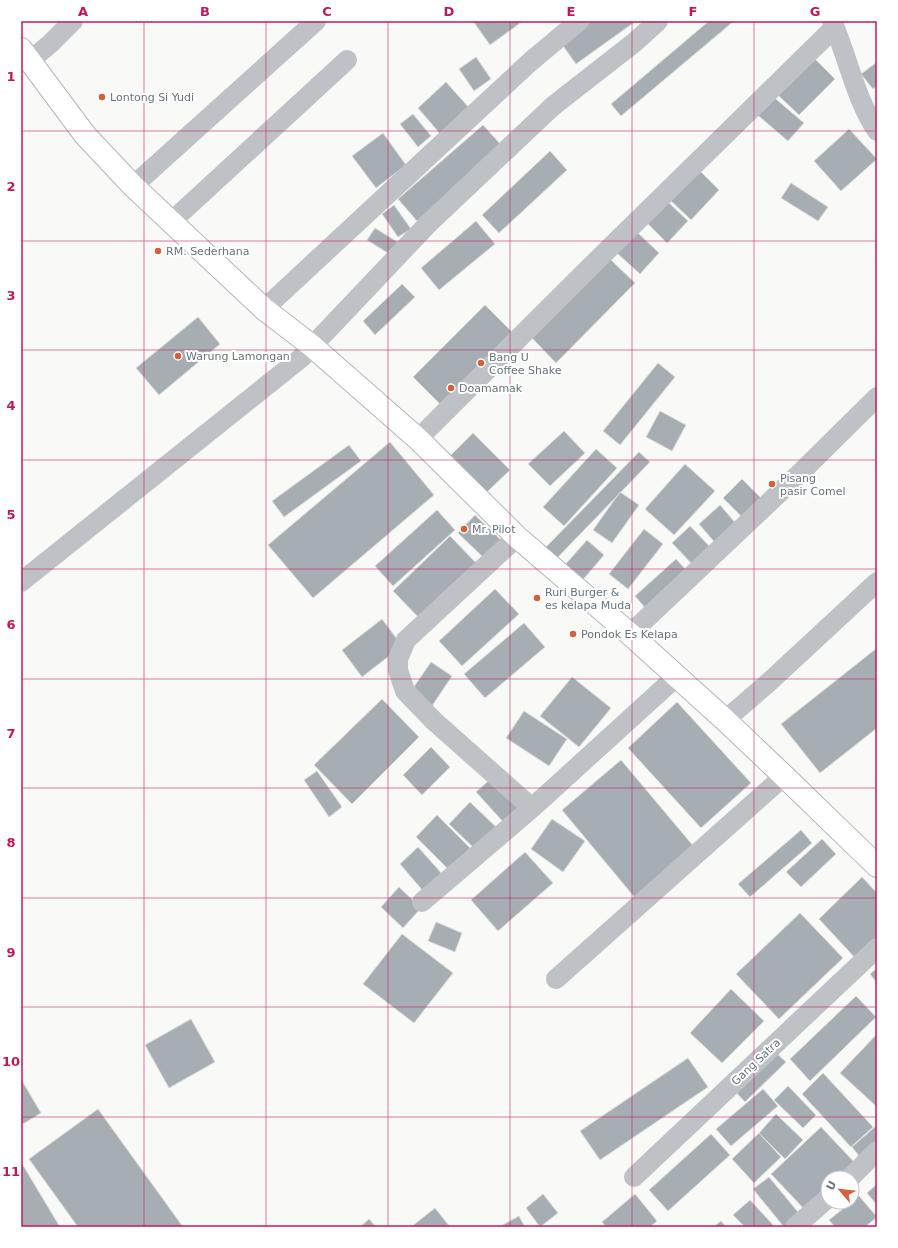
<svg xmlns="http://www.w3.org/2000/svg" width="898" height="1248" font-family="'DejaVu Sans',sans-serif">
	<rect width="100%" height="100%" fill="#f9f9f7"/>
	<path fill="#a6aeb3" stroke="#dbdbd9" d="M473,21H523L490,45Z
		M591,21H636L576,64L561,43Z
		M709,21H734L621,116L611,104Z
		M476,57L491,79L474,91L459,69Z
		M814,58L835,79L799,115L778,95Z
		M877,62V86L873,89L861,74Z
		M446,82L471,110L442,136L418,108Z
		M770,94L804,123L788,141L754,112Z
		M413,114L431,136L418,147L400,124Z
		M483,125L503,147L417,221L398,199Z
		M849,129L877,159L841,191L814,161Z
		M383,133L406,165L376,188L352,156Z
		M550,151L567,170L499,233L482,215Z
		M696,167L719,190L691,220L667,197Z
		M791,183L828,207L818,221L781,198Z
		M667,201L688,221L667,243L647,223Z
		M394,205L411,229L398,237L382,214Z
		M476,221L495,244L439,290L421,268Z
		M375,228L399,243L391,255L367,240Z
		M637,232L659,253L640,274L617,253Z
		M610,259L635,283L556,363L532,338Z
		M402,284L415,297L375,335L363,321Z
		M485,305L512,332L440,404L413,377Z
		M198,317L220,344L159,395L136,368Z
		M658,363L675,377L620,445L603,431Z
		M660,411L686,425L672,451L646,437Z
		M564,431L585,453L550,486L528,464Z
		M473,433L510,470L487,492L450,456Z
		M390,442L434,495L313,598L268,545Z
		M349,445L361,461L284,517L272,501Z
		M596,449L617,468L564,526L543,507Z
		M639,452L650,462L557,558L546,547Z
		M685,464L715,491L674,535L645,509Z
		M742,479L762,499L743,518L723,498Z
		M620,492L639,505L612,543L593,530Z
		M720,505L738,526L717,545L699,524Z
		M437,510L455,530L393,586L375,566Z
		M475,515L505,544L488,562L458,533Z
		M690,526L712,549L694,566L672,543Z
		M644,529L663,544L628,589L609,574Z
		M450,536L480,567L423,622L393,591Z
		M587,540L604,555L581,582L564,566Z
		M676,559L689,573L647,610L635,596Z
		M495,589L519,614L462,666L439,641Z
		M382,619L402,646L362,677L342,650Z
		M524,623L545,647L485,698L464,674Z
		M877,648V728L820,773L781,724Z
		M431,662L452,676L430,709L409,694Z
		M572,677L611,708L579,747L540,716Z
		M382,699L419,737L352,804L314,765Z
		M677,702L751,783L701,828L628,748Z
		M524,711L567,739L549,766L506,738Z
		M431,747L450,767L422,795L403,775Z
		M621,760L695,848L636,899L562,810Z
		M317,771L342,807L329,817L304,780Z
		M494,776L524,808L506,825L476,792Z
		M470,802L497,828L476,850L449,824Z
		M437,815L470,848L449,870L416,837Z
		M552,819L585,841L563,872L531,849Z
		M801,830L812,843L750,897L738,884Z
		M822,839L836,854L801,887L786,872Z
		M418,847L443,875L424,892L400,864Z
		M525,852L553,883L498,931L471,900Z
		M862,877L877,893V943L858,961L819,919Z
		M399,887L421,908L403,928L381,907Z
		M800,913L843,958L779,1019L736,974Z
		M436,922L462,933L455,952L428,941Z
		M402,934L453,973L414,1023L363,984Z
		M877,968V983L870,974Z
		M731,989L764,1021L722,1063L690,1033Z
		M856,996L876,1017L810,1081L790,1059Z
		M191,1019L215,1062L169,1088L145,1045Z
		M877,1034V1107L840,1073Z
		M774,1051L786,1062L745,1102L734,1090Z
		M688,1058L708,1087L600,1160L580,1131Z
		M823,1073L873,1127L851,1147L802,1094Z
		M21,1079L41,1113L21,1125Z
		M788,1086L816,1115L803,1128L774,1100Z
		M763,1089L778,1106L731,1146L716,1129Z
		M98,1109L183,1227H78L29,1159Z
		M776,1114L803,1140L785,1159L759,1133Z
		M877,1125V1142L860,1157L852,1147Z
		M821,1127L856,1164L842,1178H828V1191L807,1212L771,1174Z
		M759,1133L781,1157L754,1183L732,1159Z
		M711,1134L730,1155L668,1211L649,1190Z
		M21,1162L60,1227H21Z
		M769,1177L802,1217L790,1227H784L753,1189Z
		M877,1184V1205L867,1193Z
		M543,1194L558,1213L540,1227L526,1208Z
		M635,1194L657,1221L650,1227H606L602,1222Z
		M859,1196L877,1217L865,1227H835L829,1220Z
		M750,1200L775,1227H745L733,1215Z
		M435,1208L450,1227H411Z
		M519,1216L525,1227H499Z
		M369,1219L376,1227H360Z
		M721,1221L726,1227H713Z"/>
	<g fill="none" stroke-linecap="round" stroke-linejoin="round">
		<g stroke="#b2b7bb" stroke-width="24">
			<path id="major" d="M21,49L85,135L133,186L264,309L312,346L418,439L517,537L630,634L725,720L784,776L877,866"/>
		</g>
		<path stroke="#bec2c6" stroke-width="20" d="M832,21C848,57 855,98 877,131
			M31,60L51,43L73,21
			M133,186L316,21
			M172,221L347,60
			M264,309L530,62L579,21
			M418,439L585,272L835,27
			M517,537L406,640L398,659V670L405,691L434,721L532,808
			M21,582L301,358L428,224L553,106L635,42L658,21
			M630,634L797,476L877,397
			M725,720L768,683L877,582
			M422,902L532,808L676,677
			M556,979L784,776
			M634,1177L877,948
			M850,1178L877,1151
			M795,1227L828,1198"/>
		<use href="#major" stroke="#fff" stroke-width="22"/>
	</g>
	<path fill="none" stroke="#c2185b" stroke-width="1" stroke-opacity="0.55" d="M144,21V1227M266,21V1227M388,21V1227M510,21V1227M632,21V1227M754,21V1227M21,131H877M21,241H877M21,350H877M21,460H877M21,569H877M21,679H877M21,788H877M21,898H877M21,1007H877M21,1117H877"/>
	<g fill="#d4603c" stroke="#fff" stroke-width="1.5">
		<circle cx="102" cy="97" r="4"/>
		<circle cx="158" cy="251" r="4"/>
		<circle cx="178" cy="356" r="4"/>
		<circle cx="481" cy="363" r="4"/>
		<circle cx="451" cy="388" r="4"/>
		<circle cx="772" cy="484" r="4"/>
		<circle cx="464" cy="529" r="4"/>
		<circle cx="537" cy="598" r="4"/>
		<circle cx="573" cy="634" r="4"/>
	</g>
	<g text-anchor="middle" dominant-baseline="central" stroke-width="4" stroke-linejoin="round" paint-order="stroke">
		<g font-size="11" fill="#66747f" stroke="#fff" text-anchor="start">
			<text x="110" y="97">Lontong Si Yudi</text>
			<text x="166" y="251">RM. Sederhana</text>
			<text x="186" y="356">Warung Lamongan</text>
			<text x="489" y="357">Bang U<tspan x="489" dy="13">Coffee Shake</tspan></text>
			<text x="459" y="388">Doamamak</text>
			<text x="780" y="478">Pisang<tspan x="780" dy="13">pasir Comel</tspan></text>
			<text x="472" y="529">Mr. Pilot</text>
			<text x="545" y="592">Ruri Burger &amp;<tspan x="545" dy="13">es kelapa Muda</tspan></text>
			<text x="581" y="634">Pondok Es Kelapa</text>
		</g>
		<g font-size="11" fill="#66747f" stroke="#fff">
			<text transform="translate(756 1062) rotate(-43)">Gang Satra</text>
		</g>
	</g>
	<rect width="898" height="1248" fill="none" stroke="#ffffff" stroke-width="44"/>
	<g transform="translate(840 1190) rotate(298)"><circle r="19" fill="#ffffff" stroke="#c2c7cc"/>
	<path d="M0-3L7 15L0 10L-7 15Z" fill="#d4603c"/>
	<text y="-6" font-size="11" font-weight="bold" text-anchor="middle" fill="#66747f">U</text>
	</g>
	<rect x="22" y="22" width="854" height="1204" fill="none" stroke="#c2185b" stroke-width="1.5"/>
	<g font-size="13" text-anchor="middle" font-weight="bold" fill="#c2185b">
		<text x="83" y="16">A</text>
		<text x="205" y="16">B</text>
		<text x="327" y="16">C</text>
		<text x="449" y="16">D</text>
		<text x="571" y="16">E</text>
		<text x="693" y="16">F</text>
		<text x="815" y="16">G</text>
		<text x="11" y="81">1</text>
		<text x="11" y="191">2</text>
		<text x="11" y="300">3</text>
		<text x="11" y="410">4</text>
		<text x="11" y="519">5</text>
		<text x="11" y="629">6</text>
		<text x="11" y="738">7</text>
		<text x="11" y="847">8</text>
		<text x="11" y="957">9</text>
		<text x="11" y="1066">10</text>
		<text x="11" y="1176">11</text>
	</g>
</svg>
